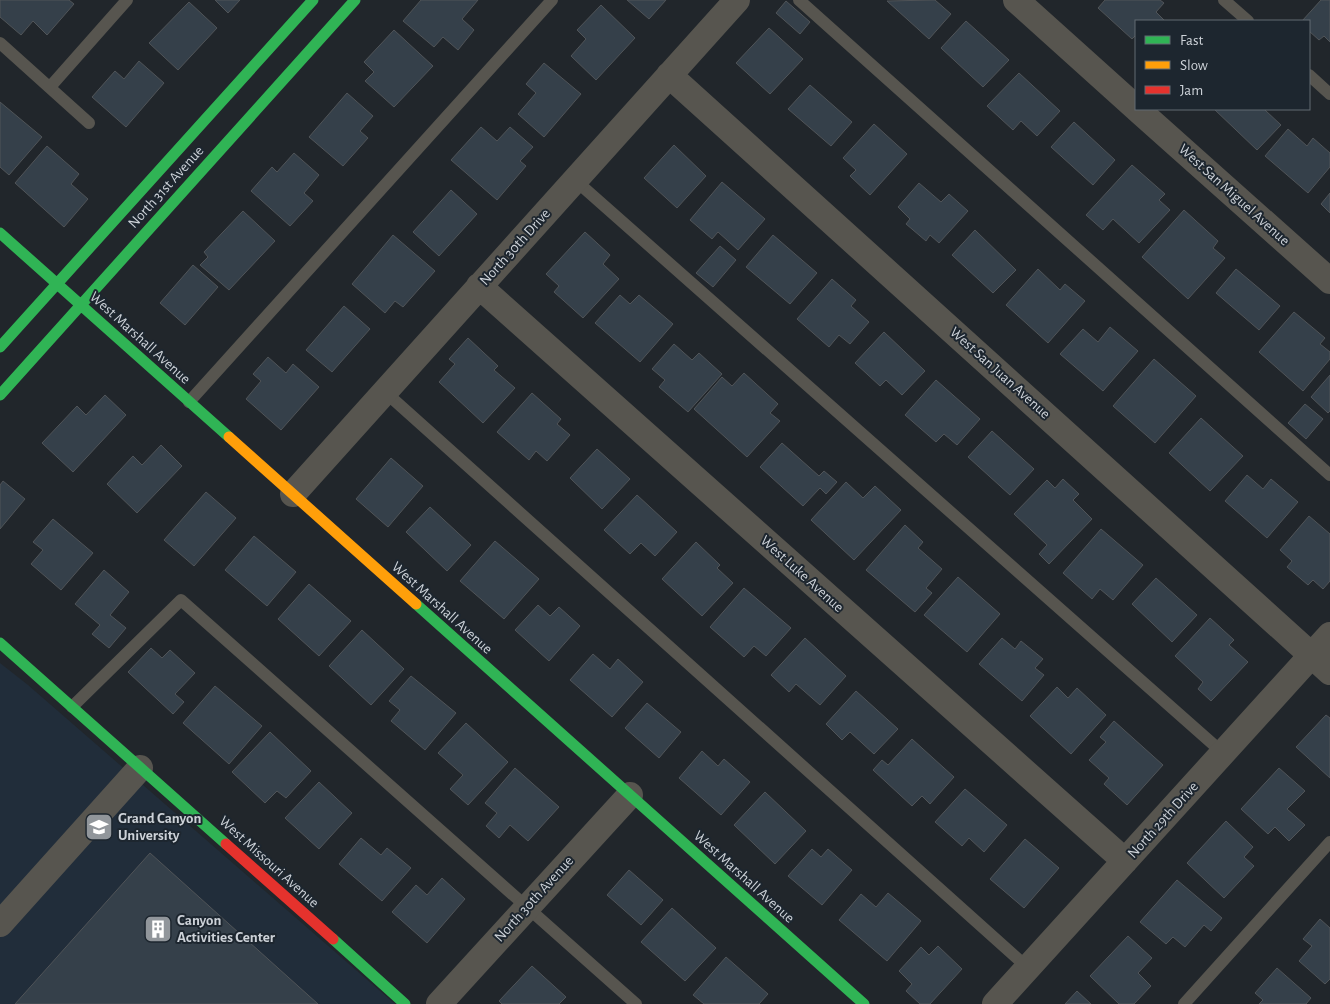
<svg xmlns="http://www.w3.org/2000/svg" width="1330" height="1004" font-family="'Alegreya Sans',sans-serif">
	<rect width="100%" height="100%" fill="#21262b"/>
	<path fill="#212d3a" d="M0,663L28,685L395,1004H0Z"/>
	<path fill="#35404a" stroke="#505458" d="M0,0H69L74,4L47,35L33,21L21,35L0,17Z
		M215,0H240L228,13Z
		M421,0H478L462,19L474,30L458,50L443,37L434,47L403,21Z
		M627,0H666L649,19Z
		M935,0L951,14L929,39L887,1Z
		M1105,0H1160L1164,3L1156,12L1165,21H1136V35L1132,39L1098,8Z
		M1321,0H1330V42L1324,36L1319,40L1309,31V21H1302Z
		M786,1L810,22L800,34L776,13Z
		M189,2L217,28L178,70L149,43Z
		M601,5L635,38L596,80L571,56L586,39L577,30Z
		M966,21L1009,60L983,87L941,48Z
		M769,28L803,59L770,94L736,63Z
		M394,30L433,66L394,107L365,81L374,72L364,62Z
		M139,61L164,83L126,127L92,97L115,71L124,79Z
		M544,63L581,94L544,137L518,114L536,93L526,84Z
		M1019,73L1060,111L1037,136L1021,121L1013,130L987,106Z
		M810,85L852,122L831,146L788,109Z
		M347,93L373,116L360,131L368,138L343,166L309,137Z
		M0,102L42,137L9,175L0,167Z
		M1214,109H1266L1265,110L1281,125L1257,150Z
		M1074,122L1115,160L1093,185L1051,147Z
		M874,124L907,154L870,195L850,176L856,170L843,158Z
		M481,127L497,141L510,127L533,147L520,161L526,166L497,200L451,160Z
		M1288,129L1307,146L1313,138L1330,153V167L1308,193L1265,156Z
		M674,145L706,176L677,208L644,178Z
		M47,146L79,174L71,184L88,199L64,227L15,183Z
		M294,153L319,175L304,193L313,201L290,226L251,191L272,167L277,172Z
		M1132,165L1165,194L1159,200L1170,210L1139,243L1113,219L1103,230L1086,215Z
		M722,182L765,219L738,250L718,232L712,239L690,220Z
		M919,183L941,202L949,194L968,211L939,243L930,235L926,241L906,224L910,219L898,207Z
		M451,190L477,214L439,256L413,232Z
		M1330,193V213L1321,204Z
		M1184,210L1218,241L1213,248L1225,258L1188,299L1142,257Z
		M243,211L275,241L229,290L200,265L208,257L204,252Z
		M975,230L1016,270L993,293L952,255Z
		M585,232L610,255L603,264L619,279L583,318L554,292L559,286L546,274Z
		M393,235L435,271L403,307L395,301L385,313L352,284Z
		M773,235L817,273L790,304L746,267Z
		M720,246L736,260L713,287L696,273Z
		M193,265L218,287L185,325L160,303Z
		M1038,269L1060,290L1065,284L1085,301L1048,343L1006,305Z
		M1236,269L1280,306L1259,330L1216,293Z
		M832,279L856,300L851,306L869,322L850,344L839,335L829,347L797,319Z
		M620,295L630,304L639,295L673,324L640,362L595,323Z
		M344,306L370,329L332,372L306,350Z
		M1294,312L1325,338L1320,344L1330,352V359L1303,391L1259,352Z
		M1110,327L1138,351L1103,391L1060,354L1083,329L1098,342Z
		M884,332L925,371L902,395L886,380L880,386L855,363Z
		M468,338L498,366L494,370L515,388L483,423L439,382L455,364L449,359Z
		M674,344L692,360L699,353L722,374L688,412L659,387L665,380L652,369Z
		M268,357L286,373L293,364L319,387L281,430L246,399L261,381L253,374Z
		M1154,359L1196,396L1155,443L1113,406Z
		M744,373L778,404L770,413L780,421L747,457L694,409L722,377L732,386Z
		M1330,375V411L1328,413L1311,397Z
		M936,380L980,419L957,445L944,434L936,442L905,415Z
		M532,393L561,419L557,424L570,435L547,461L536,451L529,460L497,432Z
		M105,395L126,415L73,472L42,443L77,406L86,415Z
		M1305,404L1323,419L1306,439L1288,423Z
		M1201,418L1243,456L1210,491L1169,453Z
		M992,431L1034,469L1010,495L968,457Z
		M782,443L819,476L824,471L837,482L826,494L820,488L803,506L760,467Z
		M161,445L182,466L137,513L107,484L133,456L142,465Z
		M597,449L630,479L602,509L570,478Z
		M391,458L423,486L388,527L356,499Z
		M1247,475L1263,489L1271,479L1298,502L1267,538L1225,501Z
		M1063,479L1079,494L1073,500L1092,519L1049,564L1039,554L1047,545L1014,514L1047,480L1055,488Z
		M3,481L25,499L0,529V485Z
		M846,482L863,498L875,486L901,510L854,560L811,520Z
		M206,492L236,518L194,566L164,540Z
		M637,495L677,532L655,556L641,543L630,554L604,530Z
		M430,507L471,545L447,571L406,532Z
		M1309,516L1330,534V581L1323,589L1313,580L1308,585L1287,567L1292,561L1280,550Z
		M53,519L93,553L61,590L31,564L43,550L33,542Z
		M905,525L923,542L918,548L942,569L926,588L932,593L915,612L866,570Z
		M1101,529L1143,565L1113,600L1100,589L1092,599L1063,573Z
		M254,536L296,572L267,606L225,570Z
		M495,541L539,579L504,619L460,581Z
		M696,542L720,565L717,568L733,583L702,616L662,579Z
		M104,570L129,592L110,615L126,628L109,648L92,634L100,625L75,604Z
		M958,577L1000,614L967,652L924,615Z
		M1156,578L1197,615L1172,642L1132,604Z
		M309,584L351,621L319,656L278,619Z
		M744,588L791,628L766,656L754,646L744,657L710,627Z
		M538,605L550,616L559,607L580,626L549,661L515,630Z
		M1210,618L1234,640L1229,645L1248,662L1211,701L1198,689L1203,682L1175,656Z
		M362,630L404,669L371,705L329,666Z
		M805,638L846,676L820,705L796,684L789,692L771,675Z
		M1002,638L1015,649L1021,641L1043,659L1035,668L1044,675L1022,701L979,664Z
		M151,648L162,658L170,650L195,673L175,694L184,702L173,714L128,672Z
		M593,654L610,669L618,659L643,682L612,717L570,680Z
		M411,676L456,713L425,750L391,721L400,710L389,701Z
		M215,686L262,726L229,764L183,723Z
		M1057,687L1068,698L1077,688L1106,715L1071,754L1030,716Z
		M856,691L898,729L874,754L850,732L842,740L826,724Z
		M647,703L681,732L659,758L625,728Z
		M1326,715L1330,718V778L1296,747Z
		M1114,721L1163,765L1127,805L1104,784L1109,778L1089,760L1106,742L1100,737Z
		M466,723L508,762L468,805L450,789L463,775L438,753Z
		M270,732L311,771L286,798L277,791L265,803L232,772Z
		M912,739L954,777L930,804L922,796L912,806L873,770L882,760L888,765Z
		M702,751L718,766L724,759L750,782L721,815L679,778Z
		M515,768L559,807L528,841L510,825L499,838L486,826L497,813L485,803Z
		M1279,768L1305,791L1287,809L1305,825L1289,841L1275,827L1268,834L1241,809Z
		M319,782L352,813L319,849L285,818Z
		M965,789L1007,825L984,852L969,838L962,846L935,822Z
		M765,792L806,831L775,864L734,825Z
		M1226,821L1253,847L1244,857L1254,866L1224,898L1187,863Z
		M361,838L381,855L387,848L411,868L382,901L339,864Z
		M1025,839L1059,868L1024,908L990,879Z
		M812,849L821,857L828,849L852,870L822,905L788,876Z
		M150,853L318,1004H15Z
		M629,870L663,900L641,925L607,895Z
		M442,878L465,899L427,943L392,912L416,885L427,895Z
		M1177,880L1222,918L1211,931L1204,925L1185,947L1173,937L1166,944L1140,922Z
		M888,893L921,921L887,961L839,920L861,894L876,907Z
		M672,908L716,948L685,981L641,942Z
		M1320,919L1330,928V979L1325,984L1299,961L1312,946L1303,939Z
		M1128,936L1152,958L1138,973L1151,986L1134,1004H1119L1090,976Z
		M938,946L962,969L930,1004H920L906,991L912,984L899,971L921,947L929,955Z
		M726,957L768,994L759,1004H704L693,995Z
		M532,966L566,997L559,1004H502L499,1001Z
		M1277,968L1311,998L1306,1004H1259L1263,1000L1255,993Z
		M1077,991L1091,1004H1065Z"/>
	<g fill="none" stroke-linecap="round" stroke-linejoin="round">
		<path stroke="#57554f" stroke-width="12" d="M799,0L1330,475
			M1224,0L1248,21
			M0,43L89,123
			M1309,75L1330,94
			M50,87L127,0
			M575,180L1223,753
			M384,391L1028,968
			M189,402L552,0
			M72,707L181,600L636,1004
			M1184,1004L1330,842"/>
		<path stroke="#57554f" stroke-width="26" d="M1016,0L1136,108
			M669,75L1330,672
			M1137,109L1330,281
			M479,286L1125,861
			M293,494L737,0
			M0,924L140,768
			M439,1004L630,795
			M995,1004L1330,635"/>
		<path stroke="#30b455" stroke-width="11" d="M0,233L229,437
			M0,347L313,0
			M0,395L355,0
			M416,604L864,1004
			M0,643L226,844
			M333,939L405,1004"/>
		<path stroke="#ff9f0a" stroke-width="11" d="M229,437L416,604"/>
		<path stroke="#e5322d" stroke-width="11" d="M226,844L333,939"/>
	</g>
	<defs>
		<g id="university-square" transform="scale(1.4375)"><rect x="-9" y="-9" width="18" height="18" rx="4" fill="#91969b" stroke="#1d262f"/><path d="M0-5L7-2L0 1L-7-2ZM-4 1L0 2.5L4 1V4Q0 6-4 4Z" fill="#fff"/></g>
		<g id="building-square" transform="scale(1.4375)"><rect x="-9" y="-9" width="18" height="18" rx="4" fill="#91969b" stroke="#1d262f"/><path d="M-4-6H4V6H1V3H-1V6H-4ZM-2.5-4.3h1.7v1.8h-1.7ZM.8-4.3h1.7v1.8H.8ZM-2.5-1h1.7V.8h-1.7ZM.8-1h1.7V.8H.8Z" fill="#fff"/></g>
	</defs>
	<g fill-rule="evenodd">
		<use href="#university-square" x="99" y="827"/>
		<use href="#building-square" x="158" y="929"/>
	</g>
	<g text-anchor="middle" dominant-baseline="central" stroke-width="4" stroke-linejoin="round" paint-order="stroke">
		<g font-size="15" fill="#cdd2d8" stroke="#1d262f">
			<text transform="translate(166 187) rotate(-48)">North 31st Avenue</text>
			<text transform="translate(1234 195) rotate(42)">West San Miguel Avenue</text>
			<text transform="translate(515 247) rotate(-48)">North 30th Drive</text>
			<text transform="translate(140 338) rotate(42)">West Marshall Avenue</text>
			<text transform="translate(1000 373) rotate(42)">West San Juan Avenue</text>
			<text transform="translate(802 574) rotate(42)">West Luke Avenue</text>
			<text transform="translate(442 608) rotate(42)">West Marshall Avenue</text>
			<text transform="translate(1163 820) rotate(-48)">North 29th Drive</text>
			<text transform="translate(269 862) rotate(42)">West Missouri Avenue</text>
			<text transform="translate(744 877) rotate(42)">West Marshall Avenue</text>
			<text transform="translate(534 899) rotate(-48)">North 30th Avenue</text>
		</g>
		<g font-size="15" font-weight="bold" fill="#cdd2d8" stroke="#1d262f" text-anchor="start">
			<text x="118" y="818">Grand Canyon<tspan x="118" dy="17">University</tspan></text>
			<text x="177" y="920">Canyon<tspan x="177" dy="17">Activities Center</tspan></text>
		</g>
	</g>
	<rect x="1135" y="20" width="175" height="90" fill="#1d262f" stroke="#636b73"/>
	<rect x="1145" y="36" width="25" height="8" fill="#30b455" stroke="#636b73"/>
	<text x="1180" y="45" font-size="15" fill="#cdd2d8">Fast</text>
	<rect x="1145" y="61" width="25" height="8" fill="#ff9f0a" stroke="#636b73"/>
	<text x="1180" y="70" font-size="15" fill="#cdd2d8">Slow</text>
	<rect x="1145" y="86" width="25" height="8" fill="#e5322d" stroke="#636b73"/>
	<text x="1180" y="95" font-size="15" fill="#cdd2d8">Jam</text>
</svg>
